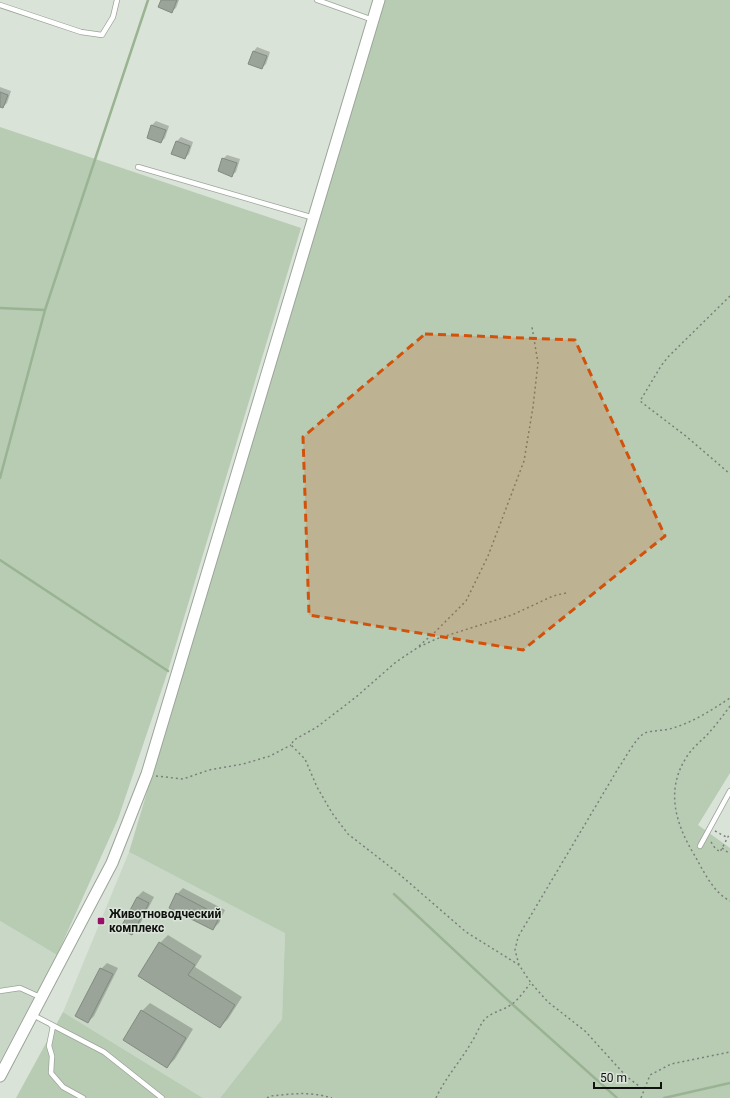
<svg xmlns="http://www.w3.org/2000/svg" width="730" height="1098" font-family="Roboto,sans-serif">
	<rect width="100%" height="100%" fill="#d9e3d7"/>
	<path fill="#c9d8c6" d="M129,852L285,932L282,1019L220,1098H203L63,1012Z
		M0,921L57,955L0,1061Z"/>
	<path fill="#b8ccb4" d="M385,0H730V773L698,825L730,848V1098H220L282,1019L285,933L129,852Z
		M0,127L301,228L168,671L118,819L57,955L0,921Z
		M63,1012L203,1098H16Z"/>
	<path fill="#0003" d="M162,0H179L176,8L172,11Z
		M257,47L270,52L266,64L262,68L249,63L254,51Z
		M0,87L11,91L7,103L3,107L0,106Z
		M156,121L169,126L165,138L161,142L148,138L152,125Z
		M181,137L193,142L189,154L185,158L172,153L177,141Z
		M227,155L240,159L236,172L232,175L223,159Z
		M183,888L225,910L219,923L213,929L177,894Z
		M143,891L154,897L138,928L132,934L121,928L137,897Z
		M168,935L202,956L195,967L242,997L228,1019L220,1027L160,943Z
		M107,963L118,968L94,1016L88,1022L101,969Z
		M150,1003L193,1029L175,1059L167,1067L142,1011Z"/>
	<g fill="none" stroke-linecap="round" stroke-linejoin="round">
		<path stroke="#99b393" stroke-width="2.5" d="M0,308L45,310
			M0,478L45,310L148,0
			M0,560L168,671
			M394,894L512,1004L617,1098
			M664,1098L730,1083"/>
	</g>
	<path fill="#9ba499" stroke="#828b80" d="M161,0H177L172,13L158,7Z
		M253,51L267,56L262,69L248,64Z
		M0,92L8,95L3,108L0,107Z
		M151,125L166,130L161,143L147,138Z
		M176,141L190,146L185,159L171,154Z
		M222,158L237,163L232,177L218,171Z
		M176,893L220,916L213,930L169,908Z
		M137,897L149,903L132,935L120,929Z
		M159,942L195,965L188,975L235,1005L220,1028L138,976Z
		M100,968L113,974L88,1023L75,1016Z
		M141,1010L186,1038L167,1068L123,1040Z"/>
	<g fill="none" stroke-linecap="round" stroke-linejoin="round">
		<g stroke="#9ca59a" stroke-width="6">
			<path id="service" d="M317,0L373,20
				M0,5L81,32L102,35L113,17L117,0
				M138,167L314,218
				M700,846L730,791
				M0,991L20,988L40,997
				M33,1015L104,1052L162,1098
				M51,1025L53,1026L49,1046L52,1056L51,1073L63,1087L83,1098"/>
		</g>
		<g stroke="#9ca59a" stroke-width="13">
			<path id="tertiary" d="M0,1076L112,863L147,774L379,0"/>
		</g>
		<path stroke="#7a8078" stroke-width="1.5" stroke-dasharray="2 3" stroke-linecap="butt" d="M730,296L668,357L661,366L640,401L687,437L730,474
			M566,593L553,596L512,615L436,639L417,648L396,662L356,697L317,727L294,740L291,745L305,759L317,787L332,813L348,834L398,873L466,932L519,965L531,983L548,1002L585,1031L626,1076L644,1090
			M419,646L435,632L466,601L488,556L524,461L533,407L538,363L532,327
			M730,706C723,716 715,726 707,735C700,742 691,749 686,758C665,791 676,825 695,856C704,872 713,892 730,901
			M156,776L183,779L209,770L243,764L270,756L291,745
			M715,831L728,838
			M711,842L715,848L720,852L730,833
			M722,848L730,854
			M519,965L515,950L518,937L619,767C625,759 636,737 645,733C653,730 664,731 673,728C693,722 712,710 730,698
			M267,1098L270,1096C294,1094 308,1091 332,1098
			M436,1098C445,1078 460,1062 471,1043C476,1036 479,1026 485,1019C492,1012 501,1011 509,1006C518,1001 524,991 530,984
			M641,1098L650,1075L671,1064L730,1052"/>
		<use href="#service" stroke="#fff" stroke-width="4.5"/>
		<use href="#tertiary" stroke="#fff" stroke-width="11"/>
	</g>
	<path fill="#d2520c" fill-opacity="0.2" stroke="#d2520c" stroke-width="3" stroke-dasharray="8 5" stroke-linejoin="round" d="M425,334L575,340L665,536L523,650L309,615L303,437Z"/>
	<rect fill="#971065" stroke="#d9e3d7" stroke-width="1.5" x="97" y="917" width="8" height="8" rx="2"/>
	<g text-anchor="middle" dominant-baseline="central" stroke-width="3" stroke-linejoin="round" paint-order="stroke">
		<g font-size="12" font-weight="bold" fill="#0f120e" stroke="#d9e3d7" text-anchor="start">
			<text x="109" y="914">Животноводческий<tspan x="109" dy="14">комплекс</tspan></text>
		</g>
	</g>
	<path d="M594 1082v6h67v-6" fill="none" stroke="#0f120e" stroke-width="2"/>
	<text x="600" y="1082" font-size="12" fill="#0f120e" stroke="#d9e3d7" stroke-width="3" paint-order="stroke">50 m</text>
</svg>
